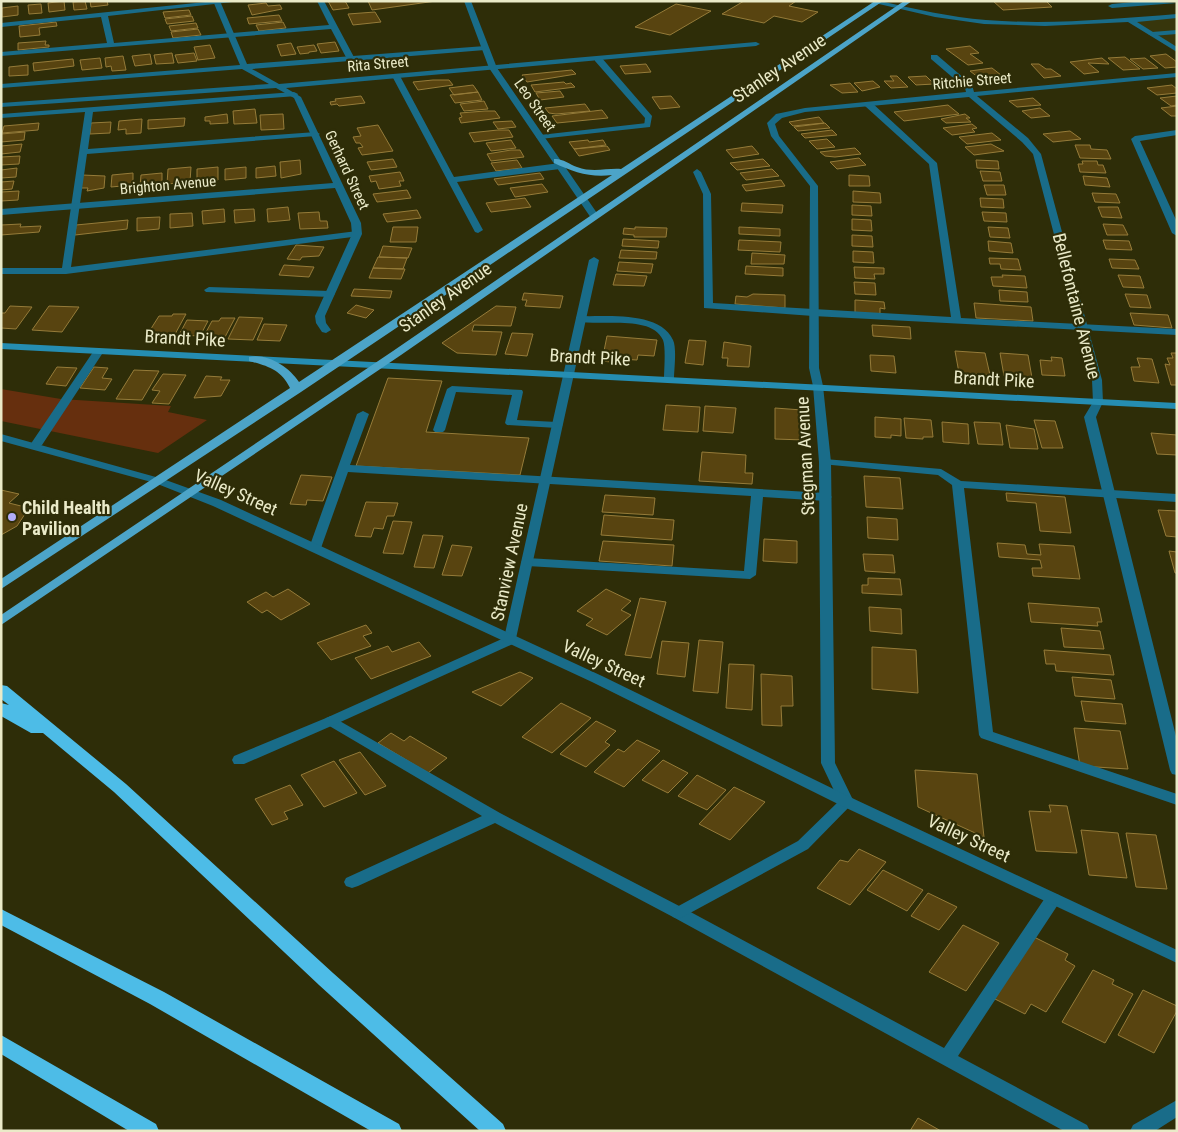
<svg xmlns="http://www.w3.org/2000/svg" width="1178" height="1132" font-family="'Roboto Condensed',sans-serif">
	<rect width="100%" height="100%" fill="#2e2d08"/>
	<path fill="#37360c" d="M1177,16V53L1129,20Z"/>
	<path fill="#662f0e" d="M1,389L61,399L171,406L168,412L207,420L158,453L1,421Z"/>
	<path fill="#584410" stroke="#957b39" d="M64,1L65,10L49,12L48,3Z
		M85,1L87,9L74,10L73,2Z
		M90,1H107L108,5L91,7Z
		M328,1H345L349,8L333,10Z
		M368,1H436L372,10Z
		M744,1H796L789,6L818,12L802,22L774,16L764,23L722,14Z
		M993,1H1046L1052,7L1003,10Z
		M266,3L268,6L280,5L282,9L252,15L248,5Z
		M41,4L42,13L29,14L28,5Z
		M676,4L711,11L670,35L635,27Z
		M18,6V15L2,17V8Z
		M189,10L191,15L165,18L163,12Z
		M375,12L381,22L353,25L348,14Z
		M279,15L282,21L249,24L247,18Z
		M192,16L194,21L167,24L165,19Z
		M56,22L57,26L39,28L40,35L20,37L19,26Z
		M283,22L286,28L259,31L256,25Z
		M196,23L198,28L171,31L169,26Z
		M198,29L201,35L173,38L171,32Z
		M46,41L45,45H49V47L18,50V43Z
		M335,42L339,51L321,53L317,44Z
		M291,43L296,54L281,56L277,45Z
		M210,45L215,58L198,60L194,47Z
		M314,45L317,51L309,52V53L300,54L297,47Z
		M970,46L979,53L970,54L983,63L968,65L946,49Z
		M172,53L174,63L156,64L154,55Z
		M194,53L197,61L178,63L175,55Z
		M150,54L152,64L135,66L132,56Z
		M1166,54L1177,62V67L1165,68L1150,56Z
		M123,56L126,70L112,71L111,66L106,67L105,58Z
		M1125,57L1140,69L1123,70L1108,58Z
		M100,58L102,68L82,70L80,60Z
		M1102,58L1109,64L1088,63L1099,72L1084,74L1070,62Z
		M1145,58L1158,68L1143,69L1130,59Z
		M73,59L74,66L34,71L33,63Z
		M646,64L651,72L625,74L620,66Z
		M1031,64H1039L1046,69H1051L1061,76L1044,78Z
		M28,65V75L9,76V67Z
		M992,68L1001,75L979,78L970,71Z
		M572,70L576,74L527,82L522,75Z
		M890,76H897L908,87L891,88L884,81H894Z
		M926,76L934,84L916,85L908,77Z
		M433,80H449L453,85L418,90L413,82Z
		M873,81L880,87L862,91L854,83Z
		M564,82L566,84L571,83L575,87L535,92L531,85Z
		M850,83L858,92L842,93L830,85Z
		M473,85L478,92L454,95L449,88Z
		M1172,85L1177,89V93L1157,95L1147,88Z
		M560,91L564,97L540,100L536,93Z
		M478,92L482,100L455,103L450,95Z
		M361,96L365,103L339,106L337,104L331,105L330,102L336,101L335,99Z
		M671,96L680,107L660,109L652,97Z
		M1177,96V105L1171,106L1160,98Z
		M1033,98L1041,105L1017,107L1009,101Z
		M484,101L488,109L464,111L460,104Z
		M585,104L590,111L556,114L549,113L545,108Z
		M948,105L959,114L904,121L894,112Z
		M1177,106V116H1171L1161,108Z
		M1040,108L1050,116L1031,118L1022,111Z
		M255,109L257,123L234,124L233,111Z
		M602,110L608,118L557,123L552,116Z
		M485,111H495L500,118L461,123L459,118L462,117L460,113Z
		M227,114L228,123L210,124V121H205V117Z
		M283,114L284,129L261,130L260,115Z
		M965,114L970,118H966L971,122L946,123L941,119Z
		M819,117L824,123L793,126L789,122Z
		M185,118L184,126L148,129V120Z
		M142,119L141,133L126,134V129L118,130L119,121Z
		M512,121L516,127L498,129L493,122Z
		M111,122L110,133L90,134L91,123Z
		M39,123L38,130L2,133L4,126Z
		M825,123L830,128L798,131L794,127Z
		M972,124L977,128L972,129L975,132L952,135L943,128Z
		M378,125L393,151L362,155L358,148L363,147L360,143H356L353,137L361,136L357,128Z
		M498,130H509L513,137L474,142L469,133Z
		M832,130L837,135L805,138L801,134Z
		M1070,131L1081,139L1053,142L1043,134Z
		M25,132L24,140L1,142V134Z
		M992,133L1001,140L967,144L959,137Z
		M827,139L835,147L817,149L809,141Z
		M511,140L516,148L491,151L486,143Z
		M588,140L589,142L603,140L606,145L574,149L569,142Z
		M22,144L20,152L1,154V146Z
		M991,144L1004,151L974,155L965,147Z
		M1075,145H1090L1091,149L1107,150L1111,159L1080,158Z
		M607,146L610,150L579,156L574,149Z
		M752,146L759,154L733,158L726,150Z
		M855,148L861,154L835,157L825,156L820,152Z
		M511,150H520L524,157L491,161L487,154Z
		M20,156L19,164L1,165V157Z
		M859,158L866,165L837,169L830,162Z
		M393,159L397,167L371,170L367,162Z
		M763,159L770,166L737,170L730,163Z
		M300,160L301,174L281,178L280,162Z
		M517,160L522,168L496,171L491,163Z
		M976,160L998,161L999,169L977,168Z
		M1082,161H1097L1098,165H1103L1106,173L1080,172L1078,164H1083Z
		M275,166L276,176L256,178V168Z
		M191,167L190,182L167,184L168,169Z
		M218,167V180L197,182V169Z
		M246,167V178L225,180V169Z
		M17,168L16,177L1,178V170Z
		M772,169L779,176L746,180L740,173Z
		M980,171L1000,172L1002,181H983Z
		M400,172L404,181H399L401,186L379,189L376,181L371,182L369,176Z
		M133,173V185L111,187L112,175Z
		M162,173V184L140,186L141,175Z
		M540,173L544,179L498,185L494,179Z
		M82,175L105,176L104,188L87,191L88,188H81Z
		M849,175L869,176L870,186H849Z
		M1083,176L1107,178L1110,187L1085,185Z
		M781,180L785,186L746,191L742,185Z
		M14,181L12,189L1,190V182Z
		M542,184L548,192L515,197L510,188Z
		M984,185H1004L1006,195H987Z
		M407,190L411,198L377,202L373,194Z
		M19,191L18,200L1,201V192Z
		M853,191L880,193L881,203L853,202Z
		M1092,193L1116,194L1120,203L1095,202Z
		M525,198L531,207L491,212L486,203Z
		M980,198L1003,199L1004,208L981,207Z
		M742,203L783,205L782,213L741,211Z
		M852,205L871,206L872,216L852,215Z
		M288,207L290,220L268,222L267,209Z
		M1098,207H1118L1122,218L1102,217Z
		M224,209L225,222L203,224L202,211Z
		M254,209L255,221L235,223L234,210Z
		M417,210L421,218L387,222L383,214Z
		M319,212L320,221H327L328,228L300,229L298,213Z
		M982,212L1006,213L1007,222L984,221Z
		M192,213L193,226L170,228V214Z
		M160,217L159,229L137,231V218Z
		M852,219L871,220L872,231L852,230Z
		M128,220L127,229L75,235L76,225Z
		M21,224L20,227L41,226L39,232L1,235V225Z
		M1103,224L1123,225L1128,235H1107Z
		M393,227H418L416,242H390Z
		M635,227L667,228L666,237H634V235L623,234L624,228L635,229Z
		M739,227L780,229V236L739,234Z
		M988,227L1008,228L1010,238L990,237Z
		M852,235L872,236L873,247L852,246Z
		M623,239L659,241L658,248L622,246Z
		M739,240L781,242L780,252L738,250Z
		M1103,240L1129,241L1132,250L1106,249Z
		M988,241L1011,243L1013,253L989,251Z
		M296,245L324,247L319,256L302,257L300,260L287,259Z
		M383,246L412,248L408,258L379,257Z
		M621,250L657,252L656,259L619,258Z
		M853,251L873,252L874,263L853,262Z
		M752,253L785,255L784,264H751Z
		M378,257L407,258L403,269L373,268Z
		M989,258L1018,259L1021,270L1001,269L1000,264H990Z
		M1109,259L1135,260L1139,269L1112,268Z
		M619,262L653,264L651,273L617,271Z
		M284,265L314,267L309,277L279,275Z
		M746,266L783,268V276L745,274Z
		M854,267L884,268V274H874L875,279L855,278Z
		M373,268L405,269L401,279L369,278Z
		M616,274L647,276L644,286L613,285Z
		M1002,275L1025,276L1027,288L993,286L991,277H1003Z
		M1118,275L1140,276L1144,288L1123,287Z
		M854,282L875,283L876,295L855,294Z
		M354,289L392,291L390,298L351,296Z
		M999,290L1027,292L1028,302L1000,301Z
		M524,293L563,296L560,308L525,306L527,300H522Z
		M753,294L785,295V308L735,304L736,296L747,297Z
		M1125,294L1147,295L1151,308L1130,307Z
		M855,300L884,302L885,309L880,308V314L855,313Z
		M974,303L1031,307L1033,321L976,318Z
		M356,305L374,310L366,318L347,313Z
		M10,306L32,307L16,329L1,328V313H5Z
		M49,306L79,307L62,332L32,330Z
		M496,306L516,307L511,326L474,325L472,331L502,332L496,355L457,353L442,343Z
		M1130,313L1168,315L1172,328L1134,325Z
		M173,314H186L174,336L147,335L159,316H172Z
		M239,317L263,318L253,340L228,339Z
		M221,318H235L225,337L204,336L212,321H219Z
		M187,320L208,321L200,336L179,335Z
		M264,324L287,325L280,341L257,340Z
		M872,325L910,327L911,339L873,336Z
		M512,333L533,334L527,356L505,354Z
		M607,336L657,340L654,356L638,355L637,360L620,359L619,363L602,361Z
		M689,340L706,341L703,365L685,363Z
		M724,342L751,346L749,367L727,366L728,358H722Z
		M955,351L985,353L990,375L959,373Z
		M1000,353L1028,355L1032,378L1004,376Z
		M1171,353H1177V385H1171L1165,364L1170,365L1167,358H1173Z
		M870,355L894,356L896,373L871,371Z
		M1051,357L1062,358L1065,376L1042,375L1040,360L1052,361Z
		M1137,358L1152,359L1159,383L1134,381L1131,367H1140Z
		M57,367L77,368L66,386L46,384Z
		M94,367L108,368L102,378L112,379L105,390L80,388Z
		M134,370L159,371L142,400L116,399Z
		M163,374L186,375L169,404L152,403L160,391L152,390Z
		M206,376L222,377L220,380H230L221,396L194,398Z
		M388,378L442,381L426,432L529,438L520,475L356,466Z
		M666,405L700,407L698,432L663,430Z
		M705,406L736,408L733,433L703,431Z
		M775,408L802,410L804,440L775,439Z
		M875,417L901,419V436L891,435V438L875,437Z
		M904,418L931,420L933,437H923V439L906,438Z
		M1034,420L1055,421L1063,448H1042Z
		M942,422L968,424L969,444L943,442Z
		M974,422L1000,423L1003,445L978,444Z
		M1006,425L1034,429L1038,449L1010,448Z
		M1151,433L1177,435V455L1157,454Z
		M702,452L746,455L745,473H753L752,484L699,481Z
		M301,475L332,477L323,501L307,500L306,505L290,504Z
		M864,476L900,478L903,509L866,507Z
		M1,490L19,494L9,503L29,508L17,526L1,535Z
		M1006,493L1065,497L1071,533L1040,531L1036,503L1007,501Z
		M605,495L655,498L653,515L602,512Z
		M366,502L398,503L394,516H387L383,529L374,528L371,537L355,536Z
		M1158,510L1177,511V537L1166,536Z
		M604,515L674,520L672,540L601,535Z
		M867,517L897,519L898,540L868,538Z
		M393,521L412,522L403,554L383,553Z
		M423,535L443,536L434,568L414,567Z
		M764,539L797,541V563L763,561Z
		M603,541L674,545L672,566L599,561Z
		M997,543L1025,545L1027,554L1041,555L1039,544L1074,546L1080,579L1033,576L1032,568H1042L1040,560L999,557Z
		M452,545L472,547L462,576L442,575Z
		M1169,551L1177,552V573H1175Z
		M863,554L893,555L895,573L865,571Z
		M868,578L900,579L902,595L862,593V585H868Z
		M288,589L310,604L281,620L267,610L262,613L247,602L266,592L273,597Z
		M606,589L631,601L621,610L631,615L607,635L586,625L593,619L577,611Z
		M640,598L666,602L651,658L625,655Z
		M1028,603L1099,608L1102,622H1097L1098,626L1031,622Z
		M869,607L901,609L902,634L870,631Z
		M366,625L372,633L363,636L371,646L331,660L317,643Z
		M1061,628L1100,631L1104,649L1064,647Z
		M699,640L723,642L718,693L693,691Z
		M662,641L689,643L685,677L657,674Z
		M419,642L431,656L371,679L355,658L388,646L392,652Z
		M872,647L916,650L918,693L872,689Z
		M1044,650L1110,655L1114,675L1056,671L1055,664H1046Z
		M729,664L754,665L752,710L726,708Z
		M520,672L533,678L501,706L472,692Z
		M761,674L792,676L793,706H781L782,726L762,725Z
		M1072,677L1111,680L1115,699L1075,696Z
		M1081,701L1122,704L1126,724L1085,721Z
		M561,703L591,718L552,753L522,737Z
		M596,721L616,731L605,742L610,745L586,767L560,754Z
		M1074,728L1120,731L1128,769L1080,766Z
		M391,733L404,741L410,736L447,758L428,773L378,743Z
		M637,740L660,751L624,787L594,772L618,749L624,752Z
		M360,752L386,786L365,795L339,760Z
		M663,760L688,773L668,793L642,780Z
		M334,761L357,793L324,807L301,775Z
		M915,770L977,774L984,837L918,807Z
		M697,775L726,790L707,810L678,796Z
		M290,785L303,805L284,812L288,819L272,825L255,799Z
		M734,787L765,802L730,840L699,824Z
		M1049,805L1067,806L1077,853L1036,851L1029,811L1051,812Z
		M1081,830L1118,833L1127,878L1089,875Z
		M1126,833L1156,835L1167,889L1136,887Z
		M859,849L886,862L850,905L817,888L840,860L848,862Z
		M883,870L923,890L907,911L867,890Z
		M928,893L957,907L939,930L911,916Z
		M963,925L999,943L966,991L929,972Z
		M1034,937L1068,954L1065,960L1075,966L1046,1012L1031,1004L1025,1014L993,998Z
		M1093,970L1114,980L1112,984L1133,994L1105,1043L1062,1022Z
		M1143,990L1177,1006V1011L1154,1053L1118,1035Z
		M918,1118L941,1131H910Z"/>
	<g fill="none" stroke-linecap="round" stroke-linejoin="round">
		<path fill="#196c89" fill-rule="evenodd" d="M215,1H241L108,16L114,43L329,25L317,1H324L355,59L348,61L331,29L1,56V52L107,43L101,17L1,27V23Z
			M1145,1L1177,3L1112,8L1108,6L1112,4Z
			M1177,30V34L1152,36L1148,34L1152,32Z
			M595,57H601L652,116L650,127H644L645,118L595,61Z
			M393,74L400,76L454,177L560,163L564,166L560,169L457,182L483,230L478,233L475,232L392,76Z
			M294,92L298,94L297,96L93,112L88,149L316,132L320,134L316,136L87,154L71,267L357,231L360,232V236L66,274H1V268H62L85,112L1,118V114Z
			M865,102H871L937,163L961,318L1177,329V335L813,316L704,308L703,194L693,172L697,169L701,172L711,194L713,303L951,317L929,164L865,106Z
			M1177,130V135L1140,141L1177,222V236L1172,233L1131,139L1135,136Z
			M209,287L330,291L335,294L330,297L206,292L204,290Z
			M580,316C607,317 660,311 673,340C677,348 674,370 674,379L669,382L664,379C664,370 666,348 663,340C651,314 600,327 576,321V317Z
			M99,348L104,351L42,445L36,448L32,447L30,445L95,349Z
			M452,386L522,390L523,392L517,420L557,422L563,425L557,428L507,425L505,423L512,395L456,392L445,430L443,432H435L433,430L447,389Z
			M363,411L369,414L350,465L826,493L832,497L826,501L763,497L756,575L750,579L527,566L521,562L527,558L744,571L751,496L348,472L321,548L319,551H311L309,548L357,414Z
			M825,459L941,469L961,481L1177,494V502L964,488L993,732L1177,794V805L981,738L979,735L952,485L938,475L821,464L819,462L821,460Z
			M331,716L500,813L685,909L944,1048L1047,895L1053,893L1059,895L1061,899L1059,903L958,1056L1087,1125L1090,1131H1064L673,917L495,823L358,886L352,888L346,886L344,882L346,878L482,816L326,724L324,721L326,718Z"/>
		<path fill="#196c89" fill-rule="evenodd" d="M213,1H220L247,64L485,46L489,48L485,50L252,69L279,84L756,42L760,44L756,46L286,88L301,97L361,223L362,234L325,316L326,323L331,330L326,333L322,332L316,323L315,316L352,234L351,223L335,188L1,215V209L333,183L294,98L276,88L1,107V103L269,84L242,69L1,88V84L240,65Z
			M866,1H880C915,9 950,17 986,20C1050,25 1113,19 1177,14V18L1137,22L1177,47V52L1128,22L1045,26L984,24L935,17Z
			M931,55H937L972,85L974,92L1177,73V77L977,96L1028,138L1041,154L1102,380L1103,402L1096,417L1177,740V775L1172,774L1170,770L1084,417L1093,402L1092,380L1033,154L1022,142L969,97L805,112L782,118L775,124L779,136L818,186L819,368L823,386L831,462L835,763L854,802L808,849L679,919L673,917L671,913L673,909L798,841L839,801L821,763L819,462L813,386L809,368L810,186L771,136L767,123L776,114L805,108L966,92L965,88L931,59Z
			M647,123H650V127L540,139L536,137L540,135Z
			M594,257L599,260L515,643L336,724L244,764H234L232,760L234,756L326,718L504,638L589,260Z
			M1177,1100V1117L1155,1131H1130L1133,1125Z"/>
		<path fill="#196c89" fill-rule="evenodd" d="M464,1H471L497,68L599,216L597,218H591L489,68Z
			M1,434L163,479L221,500L602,676L852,798L1177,950V963L842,806L592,682L213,506L155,483L1,441Z"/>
		<path fill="#258db2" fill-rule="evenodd" d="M1,343L1177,403V409L1,349Z"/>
		<path fill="#4ca4c8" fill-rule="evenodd" d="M875,1H883L301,392L1,589V579L290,388C281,370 268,366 249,361V357C268,353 289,367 299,382L612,175C591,178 573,172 554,163V159C562,158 569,164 577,167C593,173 606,168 621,169Z
			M904,1H912L401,355L1,625V615L393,351Z"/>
		<path fill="#4dbce7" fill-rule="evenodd" d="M1,685L7,686L126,784L333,973L503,1124L506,1131H480L319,985L114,792L43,733H31L1,716V703L9,705L1,699Z
			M1,909L164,992L399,1124L402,1131H371L150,1004L1,925Z
			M1,1035L156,1124L159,1131H129L1,1054Z"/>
	</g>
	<circle fill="#b3adf9" stroke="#2e2d08" stroke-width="2" cx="12" cy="517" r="5"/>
	<g text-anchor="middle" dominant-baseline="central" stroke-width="4.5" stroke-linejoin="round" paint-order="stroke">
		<g font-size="15" fill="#eaeac8" stroke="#2e2d08">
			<text transform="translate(378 64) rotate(-5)">Rita Street</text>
			<text transform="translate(972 81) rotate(-5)">Ritchie Street</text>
			<text transform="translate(535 105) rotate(55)">Leo Street</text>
			<text transform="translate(347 170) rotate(65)">Gerhard Street</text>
			<text transform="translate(168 185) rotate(-5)">Brighton Avenue</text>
		</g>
		<g font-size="18" fill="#eaeac8" stroke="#2e2d08">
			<text transform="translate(779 68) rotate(-34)">Stanley Avenue</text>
			<text transform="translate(445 297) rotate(-35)">Stanley Avenue</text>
			<text transform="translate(1077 306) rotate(76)">Bellefontaine Avenue</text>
			<text transform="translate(185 338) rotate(3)">Brandt Pike</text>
			<text transform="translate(590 357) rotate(3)">Brandt Pike</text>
			<text transform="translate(994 379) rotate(3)">Brandt Pike</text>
			<text transform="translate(805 456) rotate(-93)">Stegman Avenue</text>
			<text transform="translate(236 492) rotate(24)">Valley Street</text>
			<text transform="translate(509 562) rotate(-78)">Stanview Avenue</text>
			<text transform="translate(604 663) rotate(25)">Valley Street</text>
			<text transform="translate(969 838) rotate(25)">Valley Street</text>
		</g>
		<g font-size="18" font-weight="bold" fill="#eaeac8" stroke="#2e2d08" text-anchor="start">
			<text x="22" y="507">Child Health<tspan x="22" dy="21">Pavilion</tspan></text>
		</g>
	</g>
	<rect width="1178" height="1132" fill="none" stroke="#eaeac8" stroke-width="5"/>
</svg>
